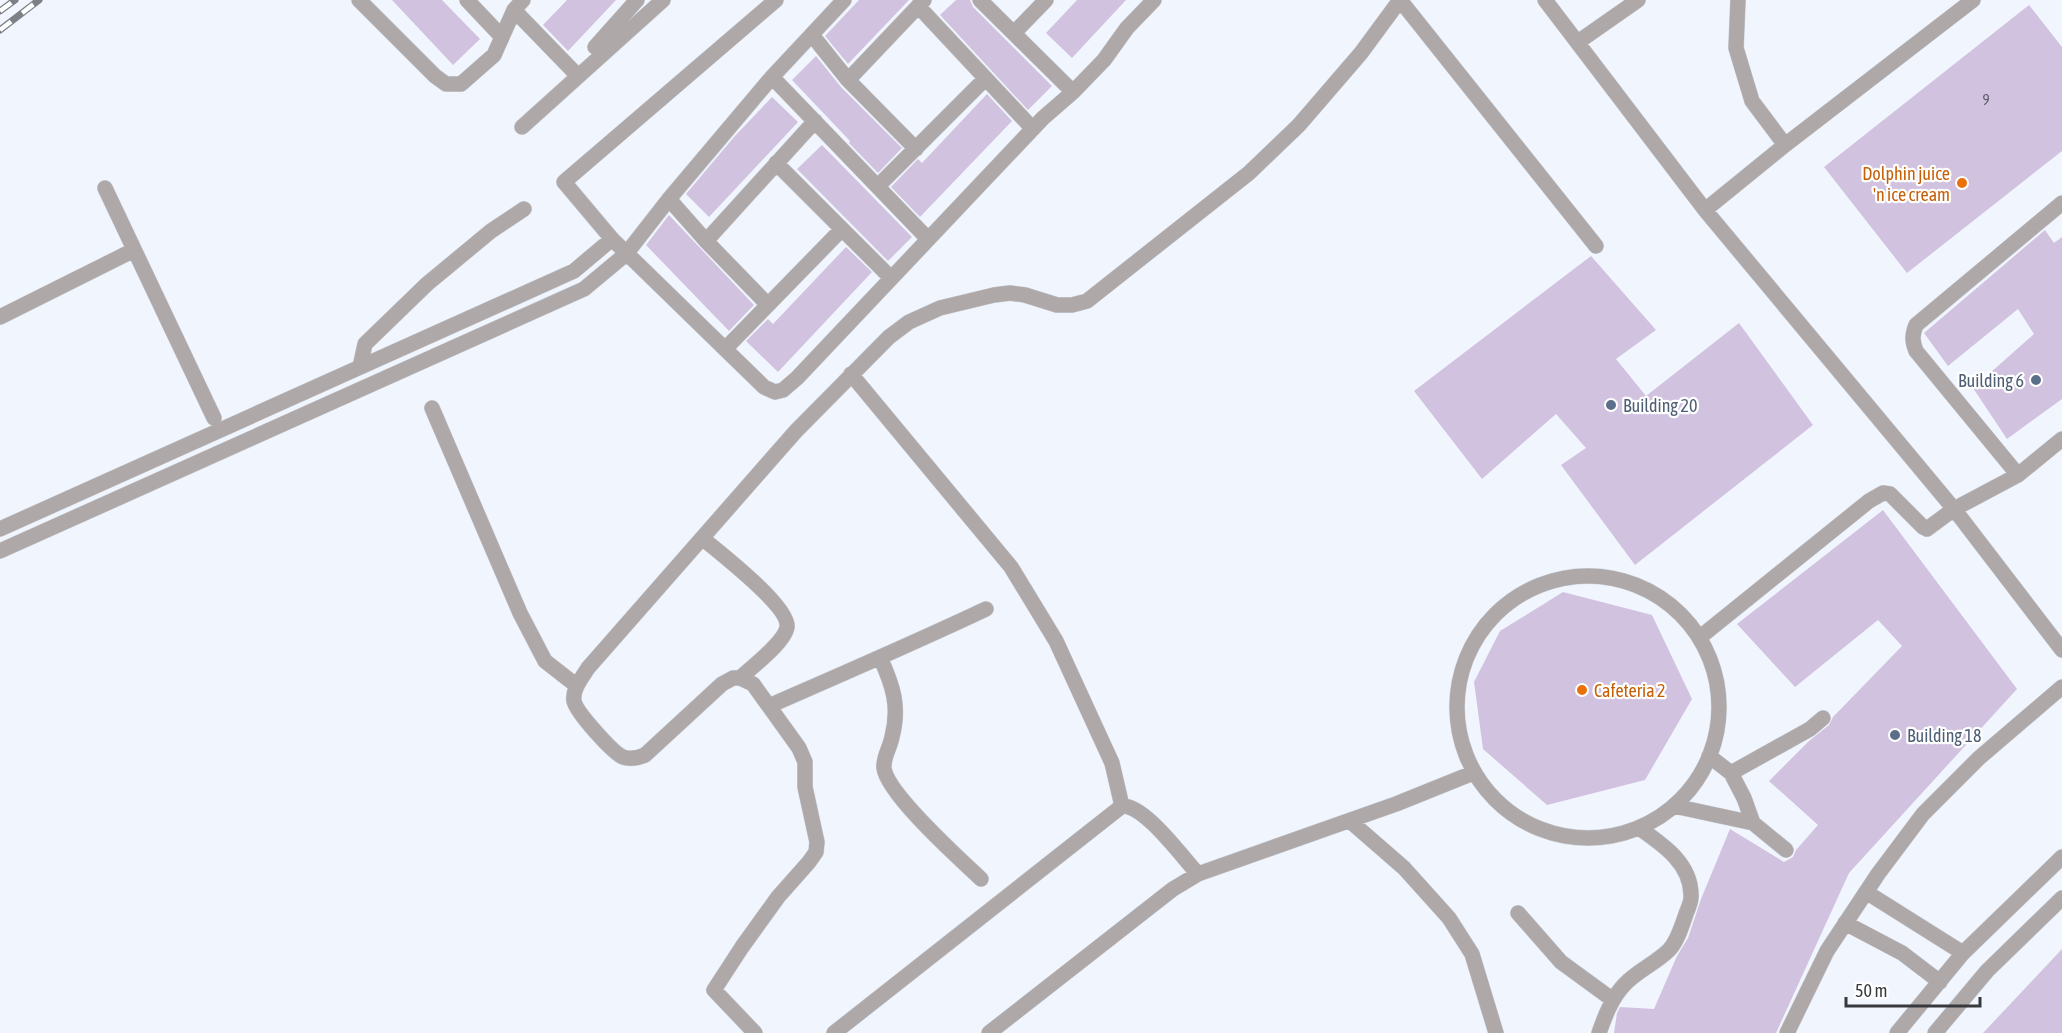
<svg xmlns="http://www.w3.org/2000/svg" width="2062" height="1033" font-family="'Asap Condensed',sans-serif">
	<rect width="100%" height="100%" fill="#f1f6fe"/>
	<path fill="#d1c2e0" d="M392,0H442L480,39L453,65Z
		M567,0H616L568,51L543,25Z
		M859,0H909L848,64L825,36Z
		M956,0H970L973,7L1052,86L1028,110L940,15Z
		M1077,0H1126L1072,58L1046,33Z
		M2029,5L2062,47V151L1907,273L1824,167Z
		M816,56L841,87L902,148L878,173L849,143L850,141L792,80Z
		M987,94L1012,121L920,217L891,187L918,159L922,163Z
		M772,97L798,122L709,217L686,194L734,137Z
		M822,145L912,237L888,261L797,169Z
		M669,215L754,305L729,331L646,245Z
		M2045,230L2054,243L2062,237V399L2007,439L1973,388L2034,334L2018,309L1948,366L1924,333Z
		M846,247L872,272L778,372L746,341L768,319L773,324Z
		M1591,256L1656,330L1616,359L1646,396L1739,323L1813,425L1635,565L1561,465L1586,448L1556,414L1482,479L1414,391Z
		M1883,510L2017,689L1849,873L1776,1033H1614L1617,1013L1620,1007L1654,1009L1677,956L1688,938L1701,899L1730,829L1784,862L1793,857L1796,850L1818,825L1769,781L1809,741L1829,725L1833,717L1902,646L1878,620L1795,687L1737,624Z
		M1563,592L1652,615L1692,699L1645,780L1547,805L1483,749L1474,682L1500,631Z
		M2062,949V1033H1983Z"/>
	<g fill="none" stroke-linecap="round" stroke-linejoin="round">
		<g stroke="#ccd0d7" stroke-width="16">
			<path id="minor" d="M359,0L435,76L446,84H461L494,55L514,10L523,0
				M467,0L502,37
				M776,0L564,182L612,239L764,387L775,392L783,390L797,378L1043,118L1073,92L1104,60L1127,28L1154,0
				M980,0L1073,92
				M1545,0L1705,210L1954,509L2062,650
				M1738,0L1736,48L1752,101L1785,145
				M918,6L1033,129
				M514,10L578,76
				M1014,33L1046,0
				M812,35L848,80L916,149
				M1578,42L1638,0
				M595,47L637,0
				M772,77L928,239
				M848,80L924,0
				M522,127L663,0
				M776,163L891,278
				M878,186L985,79
				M105,188L214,418
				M669,199L706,241L768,305
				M1705,210L1785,145L1973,0
				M706,241L815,121
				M0,317L134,250
				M725,349L842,229
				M360,367L365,344L427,284L491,231L524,209
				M851,374L1011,567L1056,641L1112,763L1122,806
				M432,408L520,613L545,661L577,686
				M2018,475L1916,351C1912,341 1912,335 1916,325L2062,203
				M0,529L574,271L612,239
				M702,538C719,552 790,607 787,627C785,642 752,667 740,678
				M0,551L584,289L626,254L669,199L772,77L844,0
				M1457 707a131 131 0 1 1 262 0a131 131 0 1 1-262 0Z
				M1699,638L1869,501L1883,493L1890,494L1923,527L1927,529L1954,509L2018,475L2062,439
				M880,657C893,686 900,706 892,737C890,748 883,757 884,768C887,794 960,859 981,879
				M769,706C842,674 914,643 986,609
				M1709,756L1731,773L1744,798L1753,823
				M1731,773L1810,729L1823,718
				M1674,806L1753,823L1786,850
				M1350,821L1404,868L1449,918L1472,954L1496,1033
				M1866,892L1963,953
				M1518,913L1561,962L1613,1000
				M1845,923L1902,953L1940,982
				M755,1033L714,990L742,947L778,897L809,862L816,852L817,842L805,787V762L799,748L753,684L740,678H733L722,684L645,755C638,758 631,760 623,757C613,753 576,712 574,701C572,689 582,678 588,668L796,431L889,337L909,322L940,308L994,295L1010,293L1025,295L1057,305H1072L1087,301L1249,173L1299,125L1361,53L1400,0L1596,246
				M834,1033L1122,806C1145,805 1182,857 1198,874
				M989,1033L1173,889L1198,874L1396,804L1473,773
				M1599,1033C1605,1016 1612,997 1625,984C1637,971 1656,963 1669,950C1677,942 1681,928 1685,917C1687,910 1692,902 1691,895C1691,863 1662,844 1639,828
				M1787,1033L1827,951L1878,874L1923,814L1979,758L2062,687
				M1897,1033L1963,953L2062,857
				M1935,1033L1987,971L2062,898"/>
		</g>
		<use href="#minor" stroke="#aea8a9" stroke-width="15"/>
		<g stroke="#7d8186" stroke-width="7">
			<path id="rail" d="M0,11L15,0
				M0,30L39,0"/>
		</g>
		<use href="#rail" stroke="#fff" stroke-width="4.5" stroke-dasharray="14" stroke-linecap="butt"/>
	</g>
	<g fill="#e8710a" stroke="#fff" stroke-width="2">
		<circle cx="1962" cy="183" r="6"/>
		<circle cx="1582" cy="690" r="6"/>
	</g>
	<g fill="#5c6f8a" stroke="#fff" stroke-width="2">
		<circle cx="2036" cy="380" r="6"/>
		<circle cx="1611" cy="405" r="6"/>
		<circle cx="1895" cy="735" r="6"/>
	</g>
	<g text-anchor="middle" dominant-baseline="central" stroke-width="4.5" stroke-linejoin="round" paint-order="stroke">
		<g font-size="15" fill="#5e5b66">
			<text x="1986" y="99">9</text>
		</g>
		<g font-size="18" fill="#c56008" stroke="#fff" text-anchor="end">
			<text x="1950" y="173">Dolphin juice<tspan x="1950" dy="21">'n ice cream</tspan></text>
			<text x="1594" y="690" text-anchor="start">Cafeteria 2</text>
		</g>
		<g font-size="18" fill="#4e5e75" stroke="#fff" text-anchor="start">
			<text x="2024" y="380" text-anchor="end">Building 6</text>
			<text x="1623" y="405">Building 20</text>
			<text x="1907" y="735">Building 18</text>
		</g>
	</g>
	<path d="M1846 997v9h134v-9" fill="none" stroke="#37393d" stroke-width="3"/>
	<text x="1855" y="997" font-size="18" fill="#37393d" stroke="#ffffff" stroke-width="4.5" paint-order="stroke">50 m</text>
</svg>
